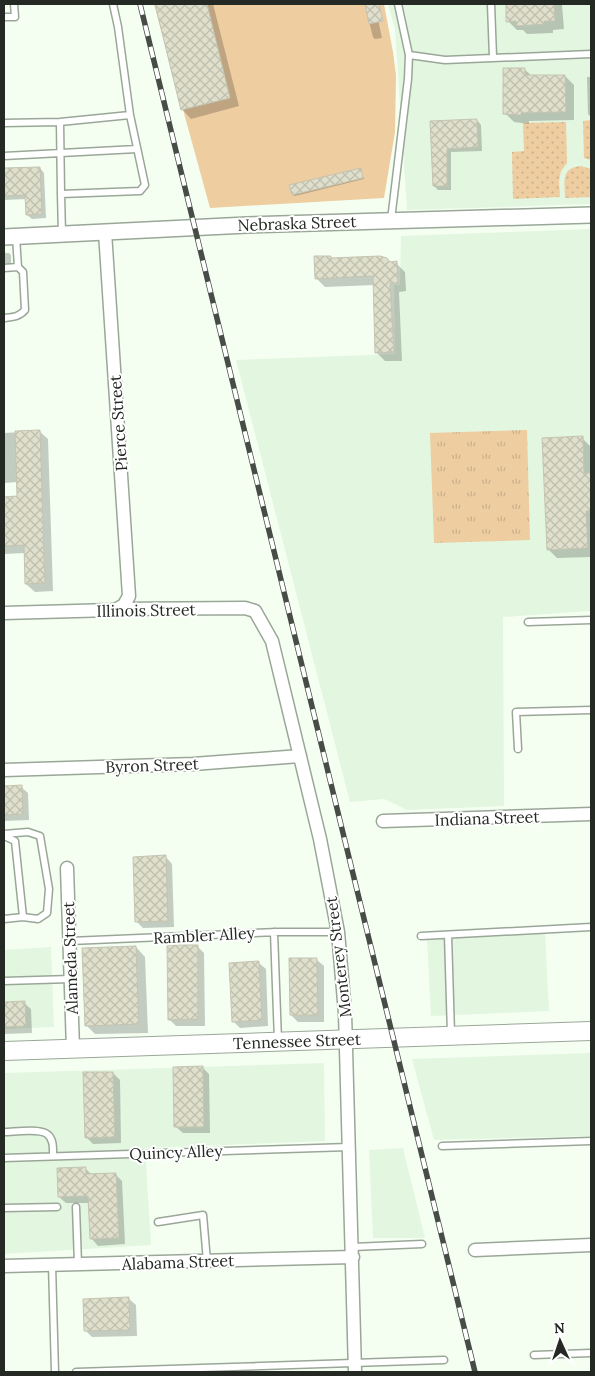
<svg xmlns="http://www.w3.org/2000/svg" width="595" height="1376" font-family="Lora,serif">
	<defs>
		<pattern id="grass-dots" width="8" height="8" patternUnits="userSpaceOnUse" patternTransform="scale(1.25)"><rect width="8" height="8" fill="#eecda1"/><path d="M2 2h.1M6 6h.1" fill="none" stroke="#ccb08a" stroke-width="1.8" stroke-linecap="round"/></pattern>
		<pattern id="park-tufts" width="24" height="20" patternUnits="userSpaceOnUse" patternTransform="scale(1.25)"><rect width="24" height="20" fill="#eecda1"/><path d="M3 7l-1-3M5 7V3M7 7l1-3M15 17l-1-3M17 17v-4M19 17l1-3" fill="none" stroke="#ccb08a"/></pattern>
		<pattern id="building-cross-hatch" width="8" height="8" patternUnits="userSpaceOnUse" patternTransform="scale(1.25)"><rect width="8" height="8" fill="#dfdfcc"/><path d="M0 0l8 8M0 8l8-8" fill="none" stroke="#bfbfaf"/></pattern>
	</defs>
	<rect width="100%" height="100%" fill="#f4fff2"/>
	<path fill="#e3f6e0" d="M388,4H591V204L407,210L395,29Z
		M591,229V611L503,617L504,806L407,810L384,799L350,802L236,360L395,354L394,285H400L401,236Z
		M545,931L549,1011L431,1016L427,939Z
		M51,947L54,1027L4,1029V950Z
		M591,1053V1136L434,1140L412,1059Z
		M324,1063L325,1141L145,1148L151,1245L4,1254V1073Z
		M403,1148L425,1238H373L369,1150Z"/>
	<path fill="url(#grass-dots)" d="M591,120V160L584,158L583,121Z
		M566,122L567,163L561,171L559,181L560,197L513,199L512,152L524,151L523,123Z
		M581,166L591,169V197L565,198C565,182 560,168 581,166Z"/>
	<path fill="url(#park-tufts)" d="M527,430L530,540L434,543L430,433Z"/>
	<path fill="#eecda1" d="M154,4H384L393,52L396,75L395,132L384,198L210,208Z"/>
	<path fill="#0003" d="M156,4H213L239,106L191,119L182,109Z
		M507,4H561L562,5L564,29L553,30V33L527,34L523,30H517L508,21Z
		M366,10H376L382,38L375,39L373,37Z
		M524,69L532,76H565L574,85V120L529,121V124L514,122L505,113Z
		M587,77H591V117L588,114Z
		M477,120L481,125L482,151L451,152V190H438L434,186L432,122Z
		M40,168L44,173L46,218L32,219L27,215V199L4,200V170Z
		M360,169L364,179L295,196L293,195Z
		M4,253H9L11,255V264L4,266Z
		M330,257L332,259L396,263L405,272L406,291L399,292L402,361H385L376,352L375,285L325,287L316,278Z
		M39,431L48,439L53,591L35,592L26,584L25,553L4,554V498H19L18,482L4,483V433Z
		M582,438L591,447V557L557,558L548,549Z
		M21,787L28,793L29,820L4,821V788Z
		M166,857L172,864L174,927L143,928L136,921Z
		M197,946L204,953L205,1026H176L169,1019Z
		M136,947L145,957L148,1033L95,1034L86,1025Z
		M317,960L324,966V1022H298L291,1015Z
		M259,963L266,969L268,1026L240,1028L233,1021Z
		M24,1003L31,1009L32,1033L4,1034V1004Z
		M202,1067L209,1074L210,1133H183L176,1127Z
		M113,1073L120,1080L121,1143L93,1144L86,1137Z
		M85,1168L92,1175L115,1174L122,1181L125,1244L98,1246L92,1239L90,1203H66L59,1197Z
		M129,1299L136,1305L137,1336L92,1337L86,1331Z"/>
	<path fill="url(#building-cross-hatch)" stroke="#c4c4b1" d="M155,4H207L230,98L181,110Z
		M365,4H379L383,21L369,24Z
		M506,4H554L555,21H544V24L517,26L516,21L506,22Z
		M503,68H525V75H565L566,112L521,113V115L503,114Z
		M477,119L478,147L447,149V186H433L430,121Z
		M40,167L42,214L26,215L25,195L4,196V168Z
		M361,168L363,178L292,195L289,185Z
		M314,256H331V258L380,256L387,258L390,262L397,261L398,283H390L394,352L375,353L373,276L315,279Z
		M40,430L45,583L25,584L24,545L4,546V497L17,496L15,431Z
		M583,436L584,473H591V511H586L588,548L547,550L542,438Z
		M22,785L23,814L4,815V786Z
		M166,855L168,921L135,922L133,857Z
		M167,945H198V1019L168,1020Z
		M136,946L139,1024L85,1026L82,948Z
		M289,958H317L318,1015H290Z
		M259,961L262,1020L232,1022L229,963Z
		M25,1001L26,1026L4,1027V1002Z
		M203,1066L204,1127H174L173,1067Z
		M83,1072H113L115,1137L85,1138Z
		M86,1167V1174L116,1173L119,1238L90,1239L88,1196L58,1197L57,1168Z
		M129,1297L130,1330L84,1331L83,1299Z"/>
	<g fill="none" stroke-linecap="round" stroke-linejoin="round">
		<g stroke="#9aa798" stroke-width="9">
			<path id="service" d="M491,4L493,57
				M4,17H15L14,4
				M409,55L445,60L591,54
				M60,122L61,194L140,191L145,185L130,115L118,27L113,4
				M4,123L60,122L130,115
				M4,156L137,149
				M61,194L62,234
				M391,220L408,79L409,55L398,4
				M16,237L18,267
				M4,268L18,267L23,272L25,310C19,317 13,317 4,318
				M528,622L591,620
				M518,749L516,712L591,710
				M4,834L28,832L40,836L49,889L47,913L38,919L23,917L15,841L4,836
				M4,919L23,917
				M274,932L278,1041
				M448,935L451,1034
				M421,936L591,927
				M70,941L277,932H338
				M4,981L71,979
				M4,1132C14,1132 39,1128 47,1134C54,1139 53,1149 53,1156
				M442,1146L591,1141
				M4,1158L349,1147
				M76,1207L78,1264
				M4,1208L57,1207
				M158,1222L203,1215L207,1261
				M353,1247L422,1244
				M52,1265L55,1372
				M534,1355L591,1353
				M76,1372L444,1360"/>
		</g>
		<g stroke="#9aa798" stroke-width="15">
			<path id="minor" d="M105,232L129,596L124,605L117,609
				M4,613L112,610L117,609L245,608L255,611L272,641L320,839L338,932L345,1013L355,1372
				M4,770L193,764L300,756
				M383,821L591,814
				M67,868L73,1049
				M475,1250L591,1245
				M4,1266L353,1257"/>
		</g>
		<g stroke="#9aa798" stroke-width="18">
			<path id="tertiary" d="M4,237L247,225L591,215"/>
		</g>
		<g stroke="#9aa798" stroke-width="20">
			<path id="secondary" d="M4,1051L591,1031"/>
		</g>
		<use href="#service" stroke="#fff" stroke-width="6"/>
		<use href="#minor" stroke="#fff" stroke-width="12"/>
		<use href="#tertiary" stroke="#fff" stroke-width="15"/>
		<use href="#secondary" stroke="#fff" stroke-width="18"/>
		<g stroke="#474d46" stroke-width="5.5">
			<path id="rail" d="M140,4L475,1372"/>
		</g>
		<use href="#rail" stroke="#fff" stroke-width="4" stroke-dasharray="11" stroke-linecap="butt"/>
	</g>
	<g text-anchor="middle" dominant-baseline="central" stroke-width="4" stroke-linejoin="round" paint-order="stroke">
		<g font-size="16" fill="#242923" stroke="#fff">
			<text transform="translate(297 223) rotate(-2)">Nebraska Street</text>
			<text transform="translate(118 423) rotate(-94)">Pierce Street</text>
			<text transform="translate(146 610) rotate(-1)">Illinois Street</text>
			<text transform="translate(152 765) rotate(-2)">Byron Street</text>
			<text transform="translate(487 818) rotate(-2)">Indiana Street</text>
			<text transform="translate(204 935) rotate(-3)">Rambler Alley</text>
			<text transform="translate(338 957) rotate(-97)">Monterey Street</text>
			<text transform="translate(70 958) rotate(-92)">Alameda Street</text>
			<text transform="translate(297 1041) rotate(-2)">Tennessee Street</text>
			<text transform="translate(176 1152) rotate(-2)">Quincy Alley</text>
			<text transform="translate(178 1262) rotate(-2)">Alabama Street</text>
		</g>
	</g>
	<rect width="595" height="1376" fill="none" stroke="#242923" stroke-width="10"/>
	<g transform="translate(560 1341) rotate(357)" stroke="#ffffff" stroke-width="4" paint-order="stroke">
	<path d="M0-4L9 19L0 12L-9 19Z" fill="#242923"/>
	<text y="-8" font-size="14" font-weight="bold" text-anchor="middle" fill="#242923">N</text>
	</g>
</svg>
